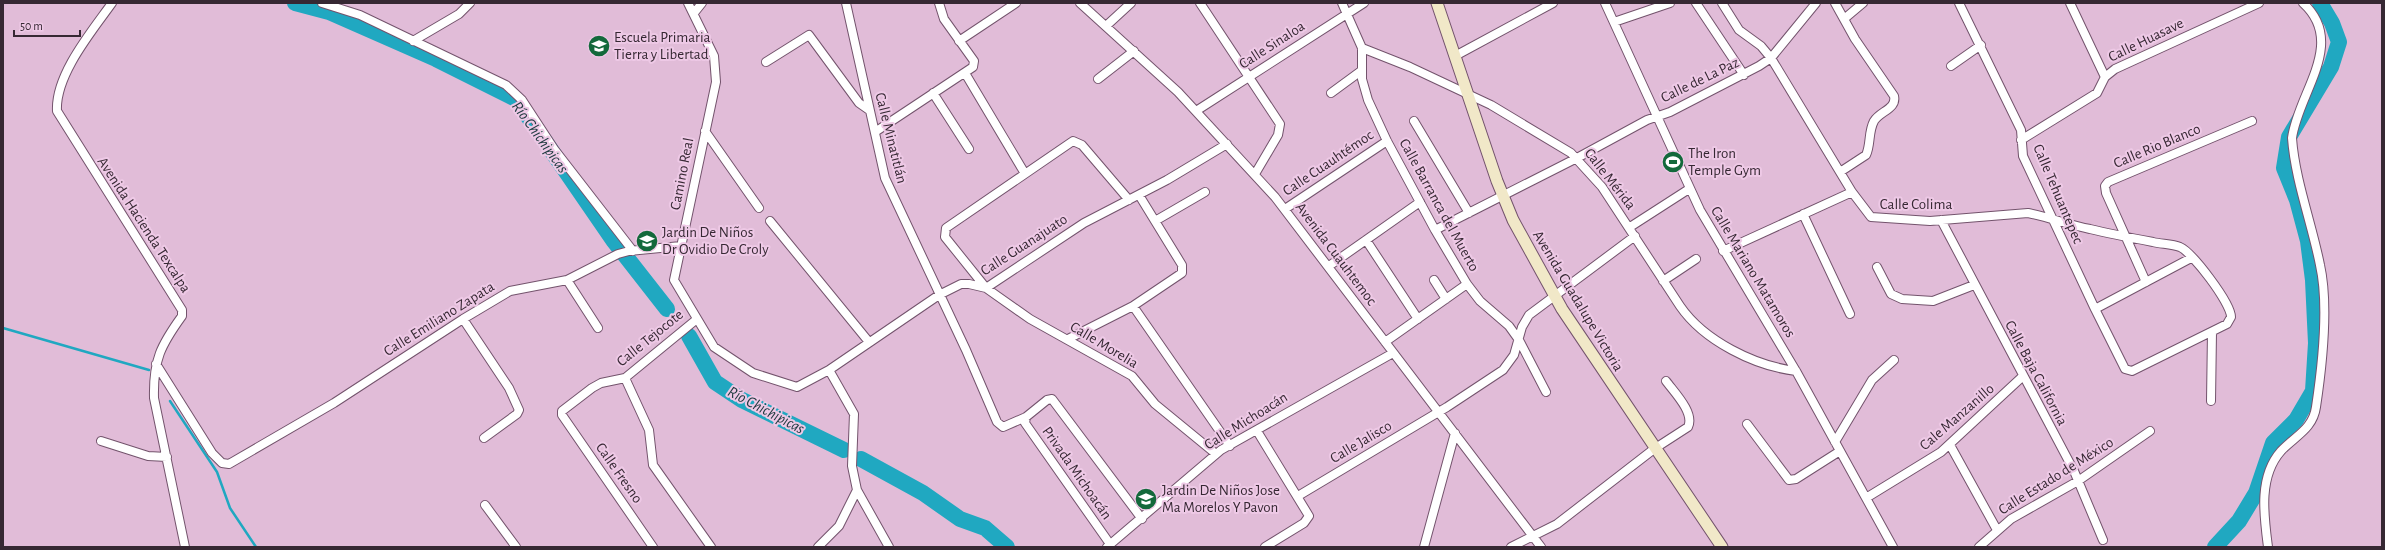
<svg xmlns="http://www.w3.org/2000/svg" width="2385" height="550" font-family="'Alegreya Sans',sans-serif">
	<rect width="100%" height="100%" fill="#e1bcd8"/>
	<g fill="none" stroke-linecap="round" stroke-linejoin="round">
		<path stroke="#20a8c1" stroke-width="2.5" d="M3,328L149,370
			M170,401L217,472L230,508L256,547"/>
		<path stroke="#20a8c1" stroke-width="16" d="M295,3L329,12L436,59L516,99L613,240L667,309
			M689,336L715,382L742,400L844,450
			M861,459L923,493L960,519L985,528L1007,547
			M2215,547L2239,521L2256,493L2273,443L2296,420L2313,391L2316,343L2313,280L2308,241L2297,200L2284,168L2289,137L2331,67L2339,42L2332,23L2320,3"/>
		<g stroke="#73536c" stroke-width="10">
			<path id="street" d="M112,3C92,31 55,75 57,111L182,310V316C161,345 153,360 154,398L185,547
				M322,3L360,15L506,85L522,100L554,149L633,251
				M688,3L714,56L716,82L674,280L714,347L753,373L797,387L829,370L939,295L961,284H969L986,288L1084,223L1167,180L1227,144
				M846,3L885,178L966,350L997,422L1003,427L1026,417L1047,400L1052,399L1142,519
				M1080,3L1178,92L1275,197L1541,547
				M1200,3L1280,124L1278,135L1255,174
				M1342,3L1362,48V79L1368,100L1387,141L1435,230L1467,284L1480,301L1509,326L1519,340L1546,392
				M1605,3L1700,210L1796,371L1893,547
				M1696,3L1744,75
				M1722,3L1739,30L1761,46L1771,58L1852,192L1871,217L1930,221L2028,213C2049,217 2069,225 2090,229C2111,234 2132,238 2153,242C2161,244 2172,244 2180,247C2192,252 2231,303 2231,317L2227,324L2132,371L2125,369L2095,309L2023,156L2021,130L1959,3
				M1835,3L1855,39L1894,96C1897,109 1880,111 1874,121C1868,132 1871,145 1866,155L1840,172
				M2070,3L2105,77
				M694,13L702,3
				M1844,19L1863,3
				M1614,22L1670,3
				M1106,26L1131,3
				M413,41L459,14L470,3
				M959,41L1016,3
				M1362,48L1410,67L1491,105L1571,153L1602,187L1680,306C1704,341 1755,366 1796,371
				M1455,56L1553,3
				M766,62L809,35L859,103L869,110
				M1951,66L1981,45
				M965,73L1024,172
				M1098,79L1134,51
				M933,93L969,149
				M1331,93L1361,71
				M1196,111L1364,3
				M1414,121L1469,213
				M705,131L759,208
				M875,132L973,67L974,61L944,19L939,3
				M2021,140L2097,93L2105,77L2115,69L2259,3
				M1129,200L1082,145L1073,141L946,228L945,237L986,288L1030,319L1132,376L1155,404L1216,454
				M1285,209L1387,141
				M1803,214L1850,314
				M1941,220L2074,471L2103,540
				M770,221L869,342
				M1155,221L1205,192
				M1630,227L1689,189
				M1435,230L1577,158L1647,120L1670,112L1759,66L1771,58L1816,3
				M1366,240L1418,319
				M1723,251L1852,192
				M1329,266L1420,202
				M1877,267L1891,294L1902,299L1933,301L1974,285
				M567,280L598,328
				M1434,280L1446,299
				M1663,281L1696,259
				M2146,282L2106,193L2105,186L2108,182L2252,121
				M1133,306L1230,446
				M2095,309L2191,258
				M463,319L509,388L519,410L517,414L484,438
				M1068,339L1133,306L1182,273V265L1139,195
				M1385,342L1467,284
				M156,364L212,453L222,463L229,464L334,403L463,319L510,291L567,280L618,254L629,251L681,246
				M829,370L854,414L852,466L857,490L889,547
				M625,378L649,430L653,465L711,547
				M2211,401L2212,332
				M1026,417L1025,423L1110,544
				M1747,424L1789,480L1796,479L1840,451
				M1257,431L1309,516L1304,523L1265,547
				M101,441L148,456L167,457
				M1835,442L1872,380L1894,360
				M1950,445L1997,530
				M1298,496L1447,407L1503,370L1514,355L1522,327L1529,315L1635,236
				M1866,498L1941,452L2022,377
				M485,505L516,547
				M653,547L562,415V411L592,388L601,383L625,378L697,319
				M818,547L839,526L857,490
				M1107,547L1221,450L1393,353
				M1424,547L1455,433
				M1511,547L1557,524L1654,449L1688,427C1695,413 1674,392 1666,381
				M1979,547L2011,519L2078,481L2150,431
				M2268,547C2264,516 2258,477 2281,451C2295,436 2313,429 2316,407C2322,367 2329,305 2320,265C2312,224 2295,180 2292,138C2298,93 2347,43 2303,3"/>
		</g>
		<g stroke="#73536c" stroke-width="13">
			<path id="secondary" d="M1437,3L1497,181L1513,220L1562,309L1722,547"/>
		</g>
		<use href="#street" stroke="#fff" stroke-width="8"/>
		<use href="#secondary" stroke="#f1e8c8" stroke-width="11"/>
	</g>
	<defs>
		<g id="school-disc" transform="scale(1.15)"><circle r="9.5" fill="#13693b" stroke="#eec9e6"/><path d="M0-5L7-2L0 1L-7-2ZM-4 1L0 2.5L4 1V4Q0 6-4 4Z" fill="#fff"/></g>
		<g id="stadium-disc" transform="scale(1.15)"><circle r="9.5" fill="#13693b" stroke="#eec9e6"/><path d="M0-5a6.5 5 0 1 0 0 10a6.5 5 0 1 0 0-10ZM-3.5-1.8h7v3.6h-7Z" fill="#fff"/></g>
	</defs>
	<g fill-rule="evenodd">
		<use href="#school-disc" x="599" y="46"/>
		<use href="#stadium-disc" x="1673" y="162"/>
		<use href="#school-disc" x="647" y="241"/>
		<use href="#school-disc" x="1146" y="499"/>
	</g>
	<g text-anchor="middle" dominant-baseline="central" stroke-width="4" stroke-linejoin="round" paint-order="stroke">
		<g font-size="15" fill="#362833" stroke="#eec9e6" text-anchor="start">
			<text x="614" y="37">Escuela Primaria<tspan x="614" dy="17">Tierra y Libertad</tspan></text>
			<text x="1688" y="153">The Iron<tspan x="1688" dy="17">Temple Gym</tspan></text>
			<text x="662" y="232">Jardin De Niños<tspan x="662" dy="17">Dr Ovidio De Croly</tspan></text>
			<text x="1162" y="490">Jardin De Niños Jose<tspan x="1162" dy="17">Ma Morelos Y Pavon</tspan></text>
		</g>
		<g font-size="15" fill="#362833" stroke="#eec9e6">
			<text transform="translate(2146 40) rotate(-26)">Calle Huasave</text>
			<text transform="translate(1272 45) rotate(-33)">Calle Sinaloa</text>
			<text transform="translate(1700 80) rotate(-26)">Calle de La Paz</text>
			<text transform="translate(891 138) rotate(76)">Calle Minatitlán</text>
			<text transform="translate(2157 146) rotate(-23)">Calle Rio Blanco</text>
			<text transform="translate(1328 163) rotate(-34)">Calle Cuauhtémoc</text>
			<text transform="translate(682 174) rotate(-79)">Camino Real</text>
			<text transform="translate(1610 179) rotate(52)">Calle Mérida</text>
			<text transform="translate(2058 194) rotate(67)">Calle Tehuantepec</text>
			<text x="1916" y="204">Calle Colima</text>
			<text transform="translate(1439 205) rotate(61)">Calle Barranca del Muerto</text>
			<text transform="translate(144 225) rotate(57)">Avenida Hacienda Texcalpa</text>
			<text transform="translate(1024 245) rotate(-33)">Calle Guanajuato</text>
			<text transform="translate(1336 254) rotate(53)">Avenida Cuauhtemoc</text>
			<text transform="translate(1753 272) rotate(59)">Calle Mariano Matamoros</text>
			<text transform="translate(1578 301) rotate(59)">Avenida Guadalupe Victoria</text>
			<text transform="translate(439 319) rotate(-32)">Calle Emiliano Zapata</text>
			<text transform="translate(650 338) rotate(-39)">Calle Tejocote</text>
			<text transform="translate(1104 345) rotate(31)">Calle Morelia</text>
			<text transform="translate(2036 373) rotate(62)">Calle Baja California</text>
			<text transform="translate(1957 417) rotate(-41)">Cale Manzanillo</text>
			<text transform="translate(1246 421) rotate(-32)">Calle Michoacán</text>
			<text transform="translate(1361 442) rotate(-31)">Calle Jalisco</text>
			<text transform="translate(619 473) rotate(55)">Calle Fresno</text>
			<text transform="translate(1077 473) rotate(55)">Privada Michoacán</text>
			<text transform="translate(2056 476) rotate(-32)">Calle Estado de México</text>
		</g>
		<g font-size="16" font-style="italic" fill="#213b41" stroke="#eec9e6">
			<text transform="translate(540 137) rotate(54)">Río Chichipicas</text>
			<text transform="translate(766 410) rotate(28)">Río Chichipicas</text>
		</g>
	</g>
	<rect width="2385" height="550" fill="none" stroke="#362833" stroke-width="8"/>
	<path d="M14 30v6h66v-6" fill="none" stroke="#362833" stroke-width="2"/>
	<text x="20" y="30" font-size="12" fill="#362833" stroke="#eec9e6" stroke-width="3" paint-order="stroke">50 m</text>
</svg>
